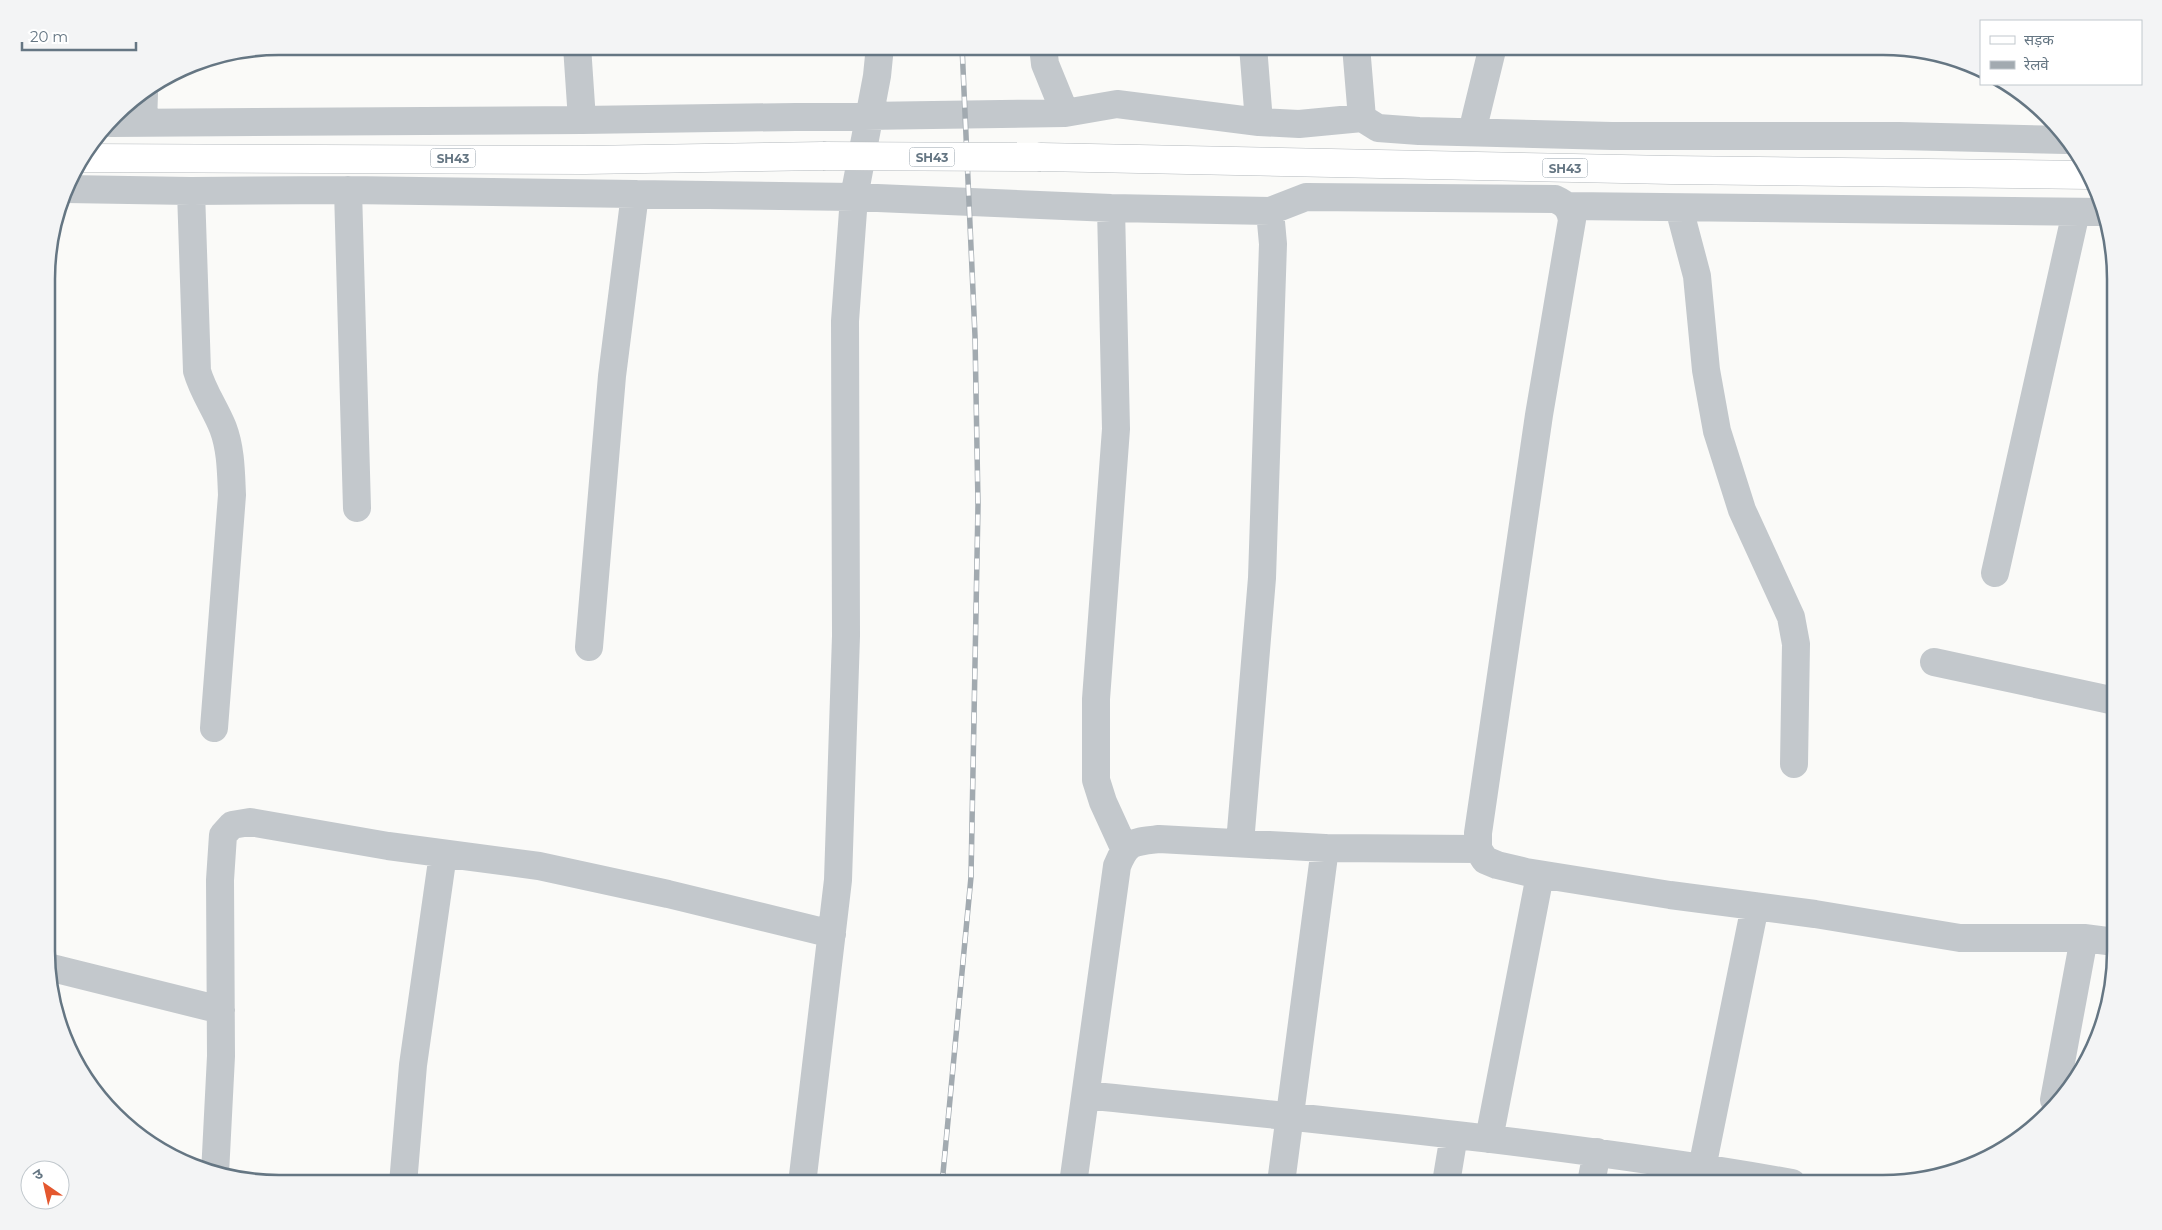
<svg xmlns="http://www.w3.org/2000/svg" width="2162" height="1230" font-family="Montserrat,'Noto Sans Devanagari',sans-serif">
	<rect width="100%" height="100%" fill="#fafaf8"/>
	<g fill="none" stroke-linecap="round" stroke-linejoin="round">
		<g stroke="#b5babe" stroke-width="29">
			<path id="major" d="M1041,157L1671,170L2089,175
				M84,158L585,160L823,156"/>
		</g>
		<path stroke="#c3c8cc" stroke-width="28" d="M577,46L582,120
			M1043,46L1045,64L1065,113L1117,104L1259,122L1299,124L1362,118L1378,128L1419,131L1612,136H1899L2066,140
			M1253,46L1259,122
			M1356,46L1362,118
			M111,123L582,120L1065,113
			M143,123L144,93
			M1472,132L1493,46
			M66,189L191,191L348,190L854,197L1111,208L1270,211L1306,197L1555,199C1566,204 1570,208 1572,220L1539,415L1478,833V849L1485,860L1497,865L1526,872L1670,895L1815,914L1960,938H2084L2115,942
			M348,190L357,508
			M191,191L197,371C203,392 215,408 223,428C231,449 231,473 232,495L214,728
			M1568,206L2105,212
			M1111,208L1116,429L1096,699V780L1103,802L1124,848
			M1679,208L1697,276L1706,370L1717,431L1742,510L1791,617L1796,644L1794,764
			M1995,573L2076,212
			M589,647L612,376L635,194
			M1934,662L2115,701
			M1240,843L1262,578L1273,244L1270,211
			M48,967L221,1010
			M1086,1095C1322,1120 1558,1142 1792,1183
			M2054,1100L2084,938
			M1489,1139L1540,875
			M1702,1168L1755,906
			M215,1174L221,1056L220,880L223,835L232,825L250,822L388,846L539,866L668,894L832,934
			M1281,1183L1325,848
			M1446,1183L1454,1135
			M1591,1183L1597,1152
			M403,1184L413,1065L443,854
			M802,1184L838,880L846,636L845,321L854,197L877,76L880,46
			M1073,1184L1117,866C1127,841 1133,842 1159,839L1325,848L1478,849"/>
		<use href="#major" stroke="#fff" stroke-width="28"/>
		<g stroke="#a2aab0" stroke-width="5.5">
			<path id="rail" d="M942,1184L971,877L978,505L975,336L962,46"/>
		</g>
		<use href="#rail" stroke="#fff" stroke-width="4" stroke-dasharray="11" stroke-linecap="butt"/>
		<g stroke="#b5babe" stroke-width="29" stroke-linecap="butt">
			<path id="major-bridge" d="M823,156L1041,157"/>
		</g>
		<use href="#major-bridge" stroke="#fff" stroke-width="28"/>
	</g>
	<g text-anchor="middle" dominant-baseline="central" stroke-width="5" stroke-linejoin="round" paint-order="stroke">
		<g fill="#fff" stroke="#939fa8" stroke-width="1">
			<rect x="909.5" y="147.5" width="45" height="19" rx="4"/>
			<rect x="430.5" y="148.5" width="45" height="19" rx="4"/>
			<rect x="1542.5" y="158.5" width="45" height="19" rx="4"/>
		</g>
		<g font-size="12" font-weight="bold" fill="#657683">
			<text x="932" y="157">SH43</text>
			<text x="453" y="158">SH43</text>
			<text x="1565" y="168">SH43</text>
		</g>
	</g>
	<path d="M0 0H2162V1230H0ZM279 55H1883A224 224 0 0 1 2107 279V951A224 224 0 0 1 1883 1175H279A224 224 0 0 1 55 951V279A224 224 0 0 1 279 55Z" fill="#f3f4f5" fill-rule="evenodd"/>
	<path fill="none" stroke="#657683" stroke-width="2.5" d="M279 55H1883A224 224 0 0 1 2107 279V951A224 224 0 0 1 1883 1175H279A224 224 0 0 1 55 951V279A224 224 0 0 1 279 55Z"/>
	<rect x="1980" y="20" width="162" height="65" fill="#ffffff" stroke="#c1c8cd"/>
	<rect x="1990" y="36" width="25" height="8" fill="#ffffff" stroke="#c1c8cd"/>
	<text x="2024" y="45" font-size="15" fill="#657683">सड़क</text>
	<rect x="1990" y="61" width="25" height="8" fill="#a2aab0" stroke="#c1c8cd"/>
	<text x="2024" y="70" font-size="15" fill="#657683">रेलवे</text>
	<g transform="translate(45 1185) rotate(326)"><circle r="24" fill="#ffffff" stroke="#c1c8cd"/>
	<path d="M0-4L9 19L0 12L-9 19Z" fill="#e4572e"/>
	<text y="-8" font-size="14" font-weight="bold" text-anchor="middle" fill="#657683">उ</text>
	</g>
	<path d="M22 42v8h114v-8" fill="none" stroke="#657683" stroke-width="2.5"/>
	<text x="30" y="42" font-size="15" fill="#657683" stroke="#ffffff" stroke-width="4" paint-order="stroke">20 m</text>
</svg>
